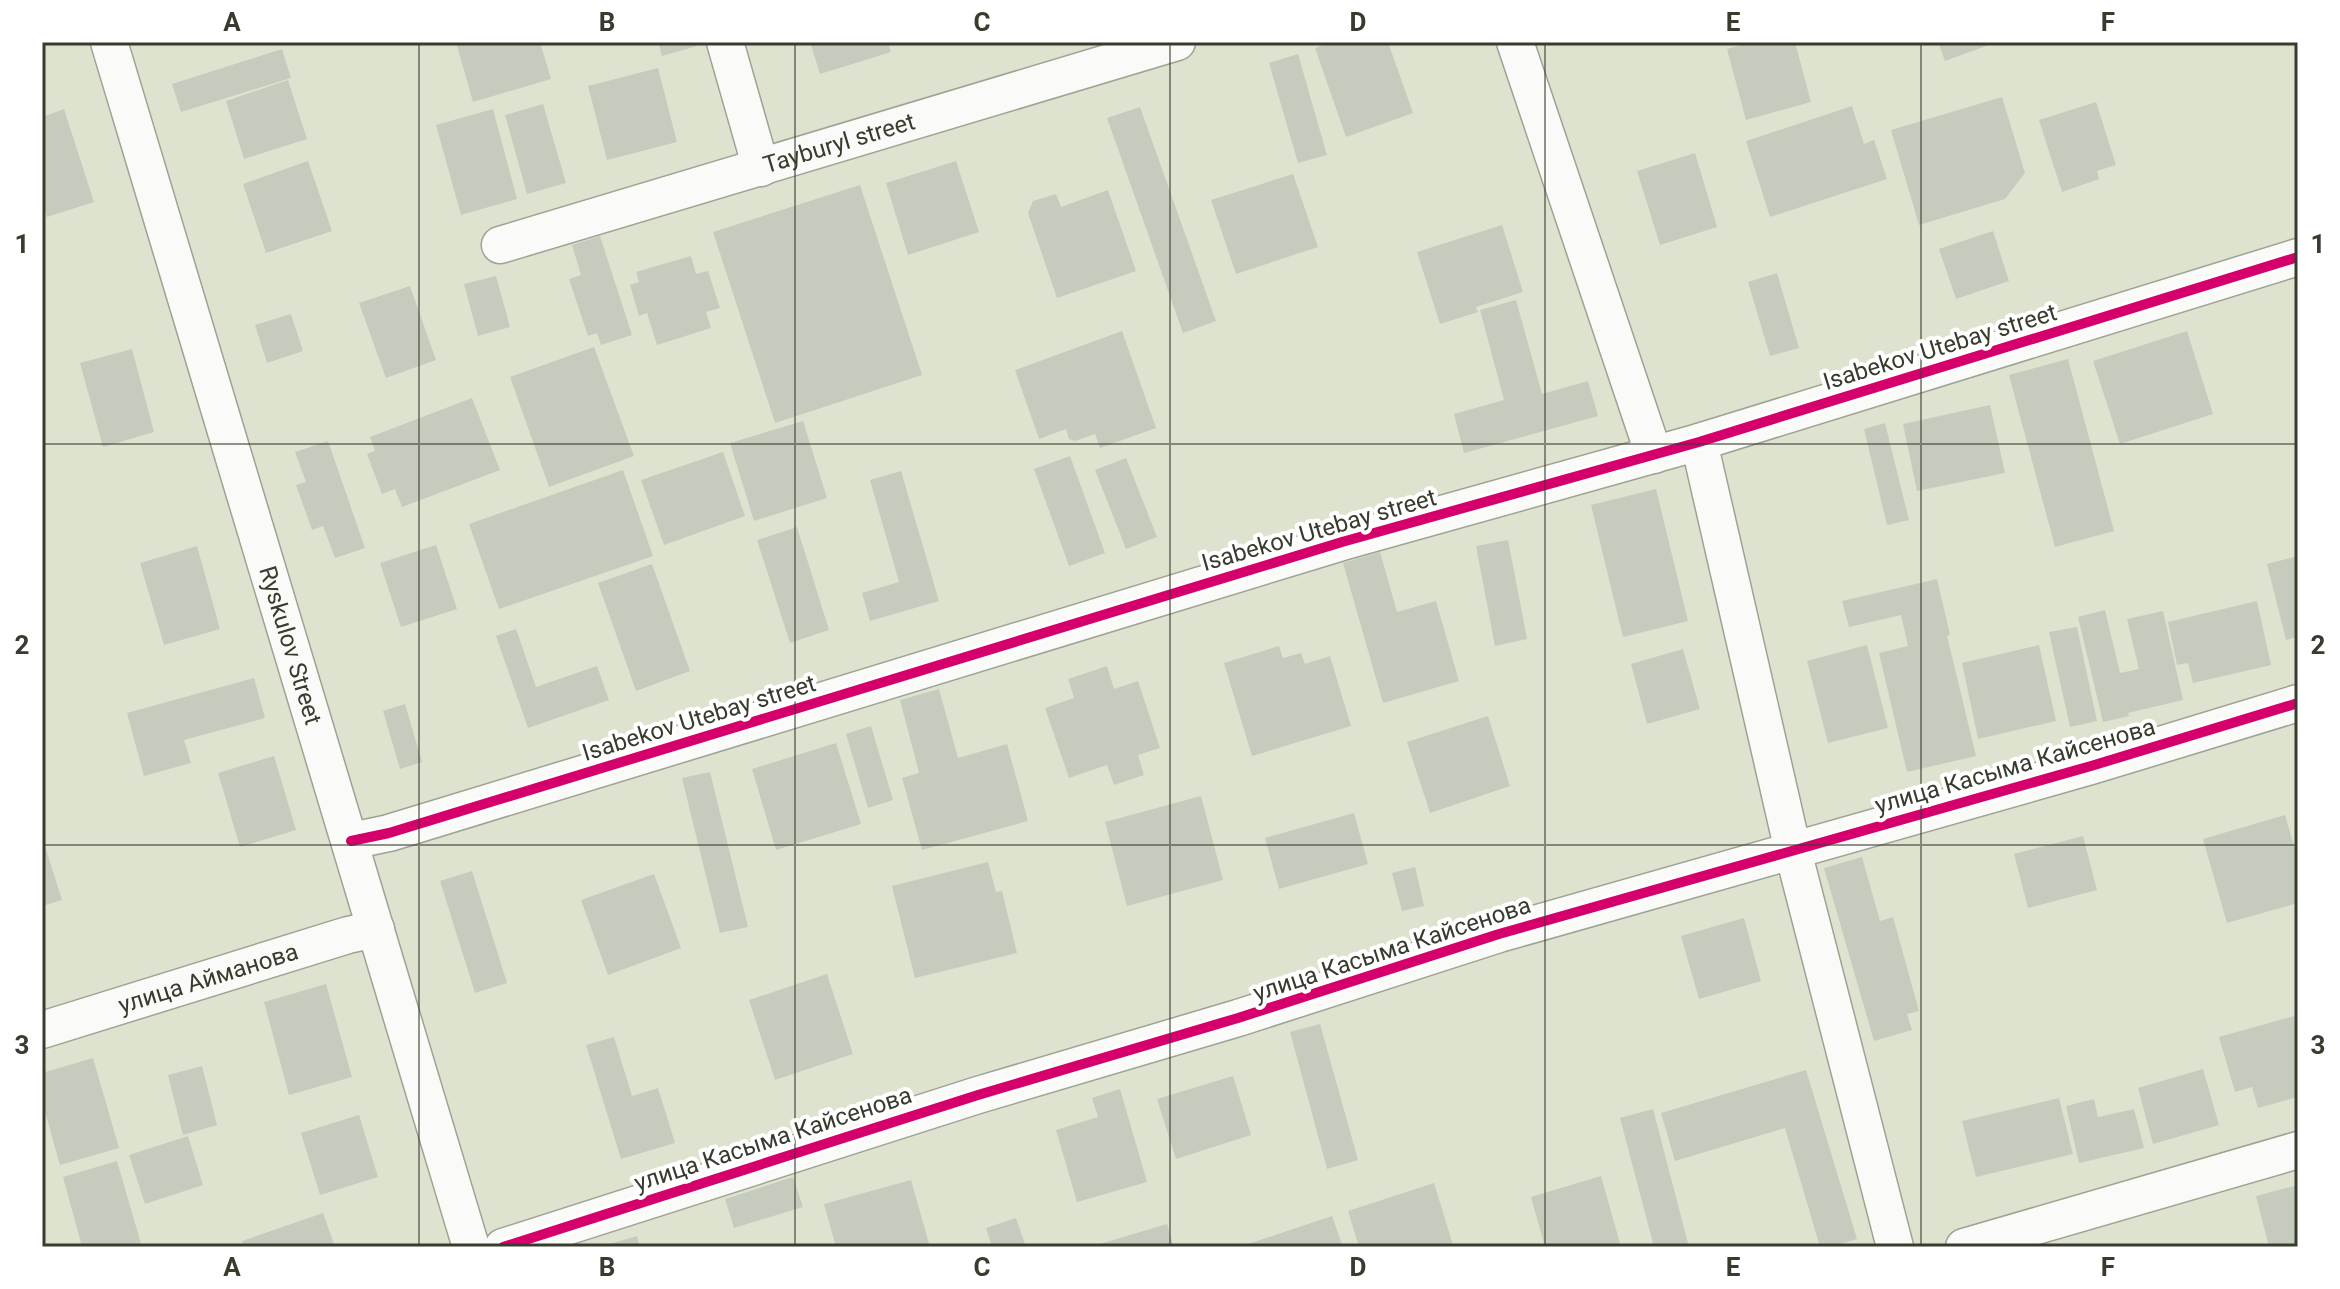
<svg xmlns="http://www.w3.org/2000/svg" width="2340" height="1289" font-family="Roboto,sans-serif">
	<rect width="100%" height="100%" fill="#dee3d0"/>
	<path fill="#c5ccbe" d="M456,42H540L551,79L473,102Z
		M658,42H695L697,46L662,56Z
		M810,42H888L891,52L820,74Z
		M1332,42H1388L1413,113L1346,137L1315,48Z
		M1752,42H1795L1811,102L1746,120L1727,49Z
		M1938,42H1997L1945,61Z
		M282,49L291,78L181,112L172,84Z
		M1298,54L1327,155L1298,163L1269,63Z
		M658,68L677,142L607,160L588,86Z
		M288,80L307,139L244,159L226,101Z
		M2002,97L2025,173L2005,199L1919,225L1891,130Z
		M2096,102L2116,165L2097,171L2099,179L2062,192L2039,120Z
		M543,104L566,183L527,194L505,115Z
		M1852,106L1864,144L1874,140L1887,179L1770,217L1746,141Z
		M1140,107L1216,321L1183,333L1107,118Z
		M64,109L94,202L47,217L42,202V117Z
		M493,109L517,199L461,215L436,125Z
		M1695,153L1717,227L1660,245L1637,171Z
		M308,161L332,231L266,253L243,184Z
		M956,161L979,232L908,255L886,183Z
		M1293,174L1318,247L1236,274L1211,200Z
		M860,185L922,375L775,423L713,232Z
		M1108,190L1136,271L1057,298L1028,213L1033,201L1056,194L1061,207Z
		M1502,225L1523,292L1476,307L1478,312L1440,324L1417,252Z
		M1993,231L2009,281L1956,299L1939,249Z
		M600,236L632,335L601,345L597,333L588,336L569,279L581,275L572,245Z
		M691,256L696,274L708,271L720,308L706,312L711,328L657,345L647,313L639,316L630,285L639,282L636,272Z
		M1777,273L1799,348L1770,356L1748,282Z
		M496,276L510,327L478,336L464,284Z
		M410,286L436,360L386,378L359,303Z
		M1516,300L1542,394L1588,381L1598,416L1464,453L1454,414L1504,400L1480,310Z
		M291,314L303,351L267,363L255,325Z
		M1122,331L1156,428L1100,448L1095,434L1075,441L1069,439L1066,429L1039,439L1015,370Z
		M2187,331L2213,414L2120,444L2093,361Z
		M594,347L634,456L549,487L510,377Z
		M132,349L154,432L103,447L80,363Z
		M2068,359L2114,531L2055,547L2009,375Z
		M472,398L500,470L402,507L395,489L382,494L367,454L375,451L370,437Z
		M1990,405L2005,473L1917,491L1903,424Z
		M803,421L827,498L754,521L730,443Z
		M1885,423L1909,520L1887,525L1864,429Z
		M328,441L365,548L335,558L323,526L312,530L296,485L306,482L295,452Z
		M723,452L745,516L664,545L641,480Z
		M1070,456L1105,553L1069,566L1034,469Z
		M1126,458L1157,537L1126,549L1095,470Z
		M623,470L653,556L499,609L469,524Z
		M901,471L939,601L870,621L862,593L899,582L870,480Z
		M1656,489L1688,621L1623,637L1591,505Z
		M797,527L829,630L790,643L757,540Z
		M1508,540L1527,639L1495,646L1476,546Z
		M436,545L457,609L401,627L380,563Z
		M197,546L220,629L164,645L140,563Z
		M1380,552L1397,612L1436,601L1459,681L1383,703L1343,563Z
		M2298,556V637L2286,640L2267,564Z
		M652,564L690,671L636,691L598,583Z
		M1937,579L1950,635L1947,636L1976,756L1907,772L1879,653L1908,646L1901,615L1849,627L1842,601Z
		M2257,601L2271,665L2193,683L2188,663L2177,665L2168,622Z
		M2105,610L2120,673L2139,669L2127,619L2163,611L2183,700L2128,713L2129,716L2103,722L2078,617Z
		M2077,627L2097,721L2070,727L2049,632Z
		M516,629L536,687L597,666L609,700L528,728L496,636Z
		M1867,645L1888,728L1828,743L1807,661Z
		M2039,645L2056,721L1978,739L1962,663Z
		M1279,646L1283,658L1301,653L1305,664L1330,656L1351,726L1252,756L1224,663Z
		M1683,649L1700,709L1647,724L1631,664Z
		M1107,666L1114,689L1138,681L1160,748L1138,755L1144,775L1114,785L1107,765L1069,778L1045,708L1074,698L1068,679Z
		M254,678L265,718L184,740L191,763L144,776L127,713Z
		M939,689L958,758L1007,744L1028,821L922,850L902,778L919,773L900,700Z
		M405,704L422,762L400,769L383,711Z
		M1488,716L1510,786L1430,813L1407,742Z
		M871,726L893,800L868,808L846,734Z
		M836,743L861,824L776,850L752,769Z
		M274,756L296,830L240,847L218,773Z
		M710,772L748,927L720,933L682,778Z
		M1201,796L1223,880L1127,906L1105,822Z
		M1354,813L1368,864L1279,889L1265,838Z
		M2285,815L2298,860V903L2227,923L2203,839Z
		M2083,836L2097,890L2028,908L2014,854Z
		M42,837L62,900L42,906Z
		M1862,857L1880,921L1893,917L1919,1011L1907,1014L1912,1030L1874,1041L1824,868Z
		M988,862L996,892L1002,891L1017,953L915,978L892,886Z
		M1415,867L1424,906L1402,911L1392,873Z
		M472,871L507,983L475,993L440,881Z
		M654,874L681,948L608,975L581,900Z
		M1744,918L1761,981L1699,999L1681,936Z
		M827,974L853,1054L775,1080L749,1000Z
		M326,984L352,1077L289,1095L264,1002Z
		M2298,1015V1097L2258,1108L2252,1087L2235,1092L2219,1037Z
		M1320,1024L1358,1160L1327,1169L1290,1032Z
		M614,1037L632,1096L658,1088L675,1143L621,1159L586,1045Z
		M93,1058L119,1148L60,1165L42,1101V1073Z
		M202,1066L217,1125L183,1135L168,1075Z
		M2203,1069L2219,1125L2153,1144L2138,1088Z
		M1806,1070L1857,1239L1830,1247H1820L1785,1128L1675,1161L1661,1113Z
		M1233,1076L1251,1135L1176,1159L1157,1099Z
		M1120,1089L1147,1182L1077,1202L1056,1130L1098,1117L1092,1098Z
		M2059,1098L2073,1154L1976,1177L1962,1121Z
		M2094,1099L2098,1117L2134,1109L2144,1148L2079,1163L2066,1106Z
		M1653,1109L1689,1247H1654L1620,1118Z
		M359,1115L378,1177L320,1195L301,1133Z
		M188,1136L203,1185L145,1204L129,1155Z
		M117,1161L142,1247H82L63,1177Z
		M1601,1176L1621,1247H1545L1531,1197Z
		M793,1177L803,1207L734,1228L725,1199Z
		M911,1180L930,1247H836L824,1204Z
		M1434,1183L1453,1245L1359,1247L1348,1211Z
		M2298,1185V1247H2269L2256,1196Z
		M323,1213L335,1247H244L242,1241Z
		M1332,1216L1343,1247H1250L1248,1244Z
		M1016,1218L1026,1247H992L986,1228Z
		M1167,1224L1174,1247H1093V1246Z
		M637,1236L640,1247H603V1246Z"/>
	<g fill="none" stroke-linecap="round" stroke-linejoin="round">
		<g stroke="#9ea293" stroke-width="39">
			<g id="minor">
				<path id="s1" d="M109,42L471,1247"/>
				<path d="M725,42L761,168"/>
				<path d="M1515,42L1654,455"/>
				<path id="s2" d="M500,245L1177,42"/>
				<path d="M1699,442L1793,851L1895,1247"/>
				<path d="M351,841L389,833L1342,542L1699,442L2298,257"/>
				<path id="s3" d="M42,1030L348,935L376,929"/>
				<path d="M503,1247L978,1095L1238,1018L1499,934L2091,766L2298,703"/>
				<path d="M1964,1247L2298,1150"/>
			</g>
		</g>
		<use href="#minor" stroke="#fafbf8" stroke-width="36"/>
		<g stroke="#fff" stroke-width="15">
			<path id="cycleway" d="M351,841L389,833L1342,542L1699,442L2298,257
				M503,1247L978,1095L1238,1018L1499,934L2091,766L2298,703"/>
		</g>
		<use href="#cycleway" stroke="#d6006c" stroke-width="10"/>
	</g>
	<path fill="none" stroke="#383c2e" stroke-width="2" stroke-opacity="0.55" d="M419,42V1247M795,42V1247M1170,42V1247M1545,42V1247M1921,42V1247M42,444H2298M42,845H2298"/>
	<g text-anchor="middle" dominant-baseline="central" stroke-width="8" stroke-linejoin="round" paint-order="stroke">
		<g font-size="24" fill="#383c2e" stroke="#fff">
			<text stroke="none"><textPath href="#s2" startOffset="354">Tayburyl street</textPath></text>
			<text transform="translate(1940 347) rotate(-17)">Isabekov Utebay street</text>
			<text transform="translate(1319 530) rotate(-16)">Isabekov Utebay street</text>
			<text stroke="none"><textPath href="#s1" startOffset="630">Ryskulov Street</textPath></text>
			<text transform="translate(699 718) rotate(-17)">Isabekov Utebay street</text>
			<text transform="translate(2015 766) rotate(-16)">улица Касыма Кайсенова</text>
			<text transform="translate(1392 949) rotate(-18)">улица Касыма Кайсенова</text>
			<text stroke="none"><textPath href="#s3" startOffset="174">улица Айманова</textPath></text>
			<text transform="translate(773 1139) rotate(-18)">улица Касыма Кайсенова</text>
		</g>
	</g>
	<rect width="2340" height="1289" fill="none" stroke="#ffffff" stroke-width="88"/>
	<rect x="44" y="44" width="2252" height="1201" fill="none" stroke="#383c2e" stroke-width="3"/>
	<g font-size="26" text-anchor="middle" font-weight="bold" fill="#383c2e">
		<text x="232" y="31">A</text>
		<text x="607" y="31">B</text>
		<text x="982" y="31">C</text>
		<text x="1358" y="31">D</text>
		<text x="1733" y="31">E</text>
		<text x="2108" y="31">F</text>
		<text x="22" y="253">1</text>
		<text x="2318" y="253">1</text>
		<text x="22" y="654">2</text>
		<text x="2318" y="654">2</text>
		<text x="22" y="1054">3</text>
		<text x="2318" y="1054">3</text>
		<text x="232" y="1276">A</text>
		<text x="607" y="1276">B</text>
		<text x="982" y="1276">C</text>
		<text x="1358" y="1276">D</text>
		<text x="1733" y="1276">E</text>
		<text x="2108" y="1276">F</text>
	</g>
</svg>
